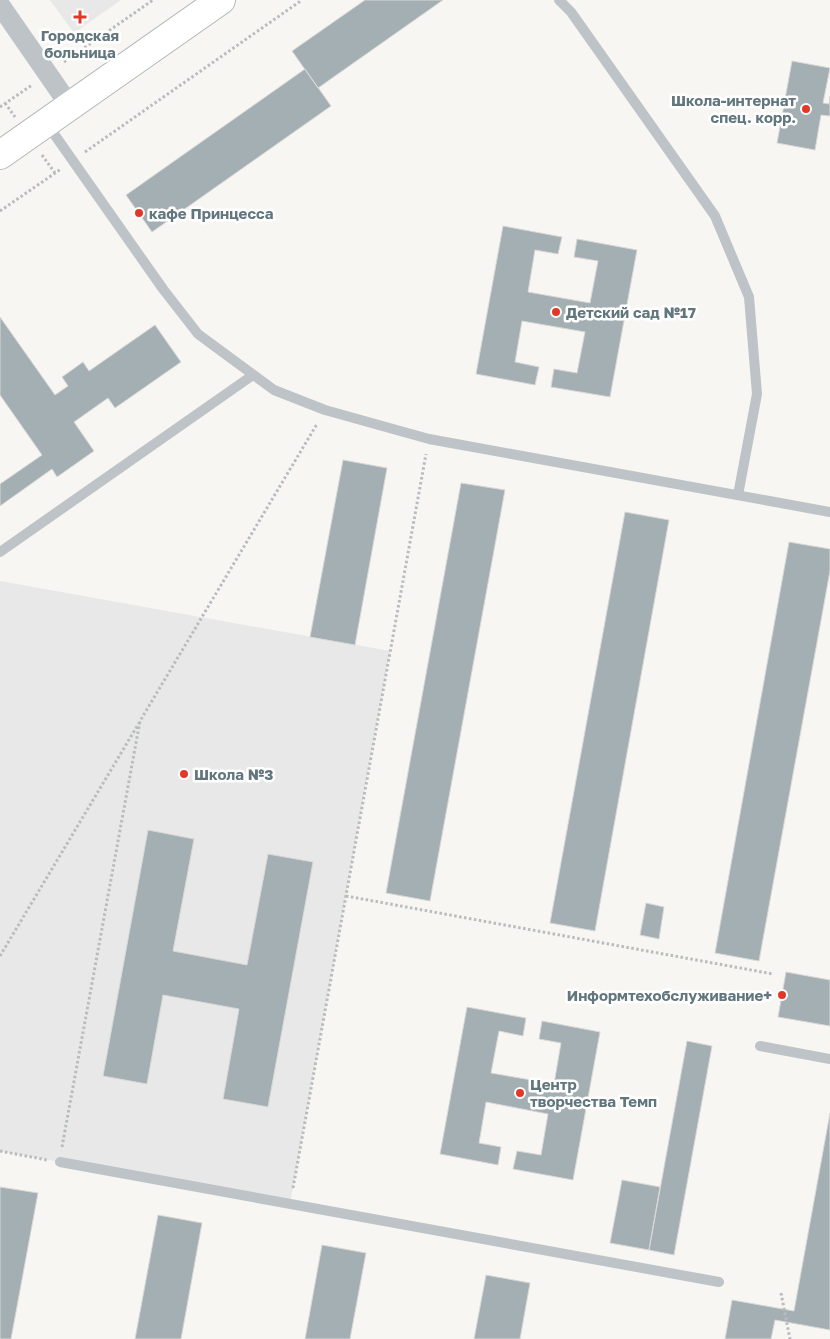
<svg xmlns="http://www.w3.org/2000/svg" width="830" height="1339" font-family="'Golos Text',sans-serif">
	<rect width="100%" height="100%" fill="#f7f6f3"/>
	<path fill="#e7e8e7" d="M50,0H121L74,33Z
		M0,581L390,651L290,1204L0,1151Z"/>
	<path fill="#a4afb3" stroke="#d8d8d6" d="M365,0H443L318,88L292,51Z
		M792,61L830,68L823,103L829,104L830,96V116L821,115L815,150L777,143Z
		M305,69L331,106L152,232L126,195Z
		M503,226L562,237L558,254L535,250L528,292L590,303L598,261L574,257L577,239L637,250L610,397L551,387L554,369L577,373L585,332L522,321L515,362L539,367L535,385L476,374Z
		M0,317L55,395L68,386L62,377L83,362L89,371L155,325L181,362L115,408L108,398L74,422L94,451L57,477L52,469L0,506V484L42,455L0,395Z
		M343,460L387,468L355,645L310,637Z
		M461,483L505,490L430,901L386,893Z
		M625,512L669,520L595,931L550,923Z
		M789,542L830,549V571L759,961L715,953Z
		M148,830L194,839L173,951L247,965L268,854L313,862L268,1107L223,1099L239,1009L163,995L147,1084L103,1076Z
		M646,903L664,907L659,939L640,935Z
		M786,972L830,980V1026L778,1017Z
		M467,1007L526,1018L523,1036L499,1031L491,1073L554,1084L561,1043L539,1039L542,1021L600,1032L573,1180L513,1169L517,1151L541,1155L548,1114L486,1102L479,1143L501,1147L498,1165L440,1154Z
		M687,1041L712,1046L674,1255L649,1250Z
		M830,1113V1330L775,1320L771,1339H725L732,1300L794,1311Z
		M622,1180L660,1187L649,1250L610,1243Z
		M0,1187L38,1193L11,1339H0Z
		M158,1215L202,1223L181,1339H135Z
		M322,1245L366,1253L350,1339H305Z
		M486,1275L530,1283L520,1339H474Z"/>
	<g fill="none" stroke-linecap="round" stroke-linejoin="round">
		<g stroke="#b0b7ba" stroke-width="30">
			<path id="secondary" d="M0,155L221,0"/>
		</g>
		<path stroke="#b8bcbe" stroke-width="3" stroke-dasharray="2.5 2.5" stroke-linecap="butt" d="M64,62L153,0
			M5,103L15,117
			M0,107L32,85
			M85,152L302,0
			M42,155L55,173
			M0,211L61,169
			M346,896L773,974
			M0,956L139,723
			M62,1147L140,721L317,424
			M0,1151L47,1160
			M293,1188L426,454
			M781,1293L790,1339"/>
		<path stroke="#bdc3c6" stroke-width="10" d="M559,0L571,12L715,216L749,297L757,394L738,495
			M47,124L163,289L198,334L274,390L325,410L429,439L830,512
			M0,552L253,375
			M760,1046L830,1059
			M60,1162L719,1282"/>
		<path stroke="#bdc3c6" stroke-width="20" d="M0,5L70,106"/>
		<use href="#secondary" stroke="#fff" stroke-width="28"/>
	</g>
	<g fill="#e23828" stroke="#fff" stroke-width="2">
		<path d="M77.5 9.5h5v5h5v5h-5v5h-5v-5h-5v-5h5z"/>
		<circle cx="806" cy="109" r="5"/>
		<circle cx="139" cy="213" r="5"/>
		<circle cx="556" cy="312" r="5"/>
		<circle cx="184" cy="774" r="5"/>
		<circle cx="782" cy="995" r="5"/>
		<circle cx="520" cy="1093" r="5"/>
	</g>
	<g text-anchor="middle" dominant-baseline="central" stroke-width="5" stroke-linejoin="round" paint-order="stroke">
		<g font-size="15" font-weight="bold" fill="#62767e" stroke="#fff" text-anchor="start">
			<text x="80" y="35" text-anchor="middle">Городская<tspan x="80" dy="17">больница</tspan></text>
			<text x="796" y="100" text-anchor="end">Школа-интернат<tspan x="796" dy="17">спец. корр.</tspan></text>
			<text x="149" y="213">кафе Принцесса</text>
			<text x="566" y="312">Детский сад №17</text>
			<text x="194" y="774">Школа №3</text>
			<text x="772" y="995" text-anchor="end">Информтехобслуживание+</text>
			<text x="530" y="1084">Центр<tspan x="530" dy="17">творчества Темп</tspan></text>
		</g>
	</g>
</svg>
